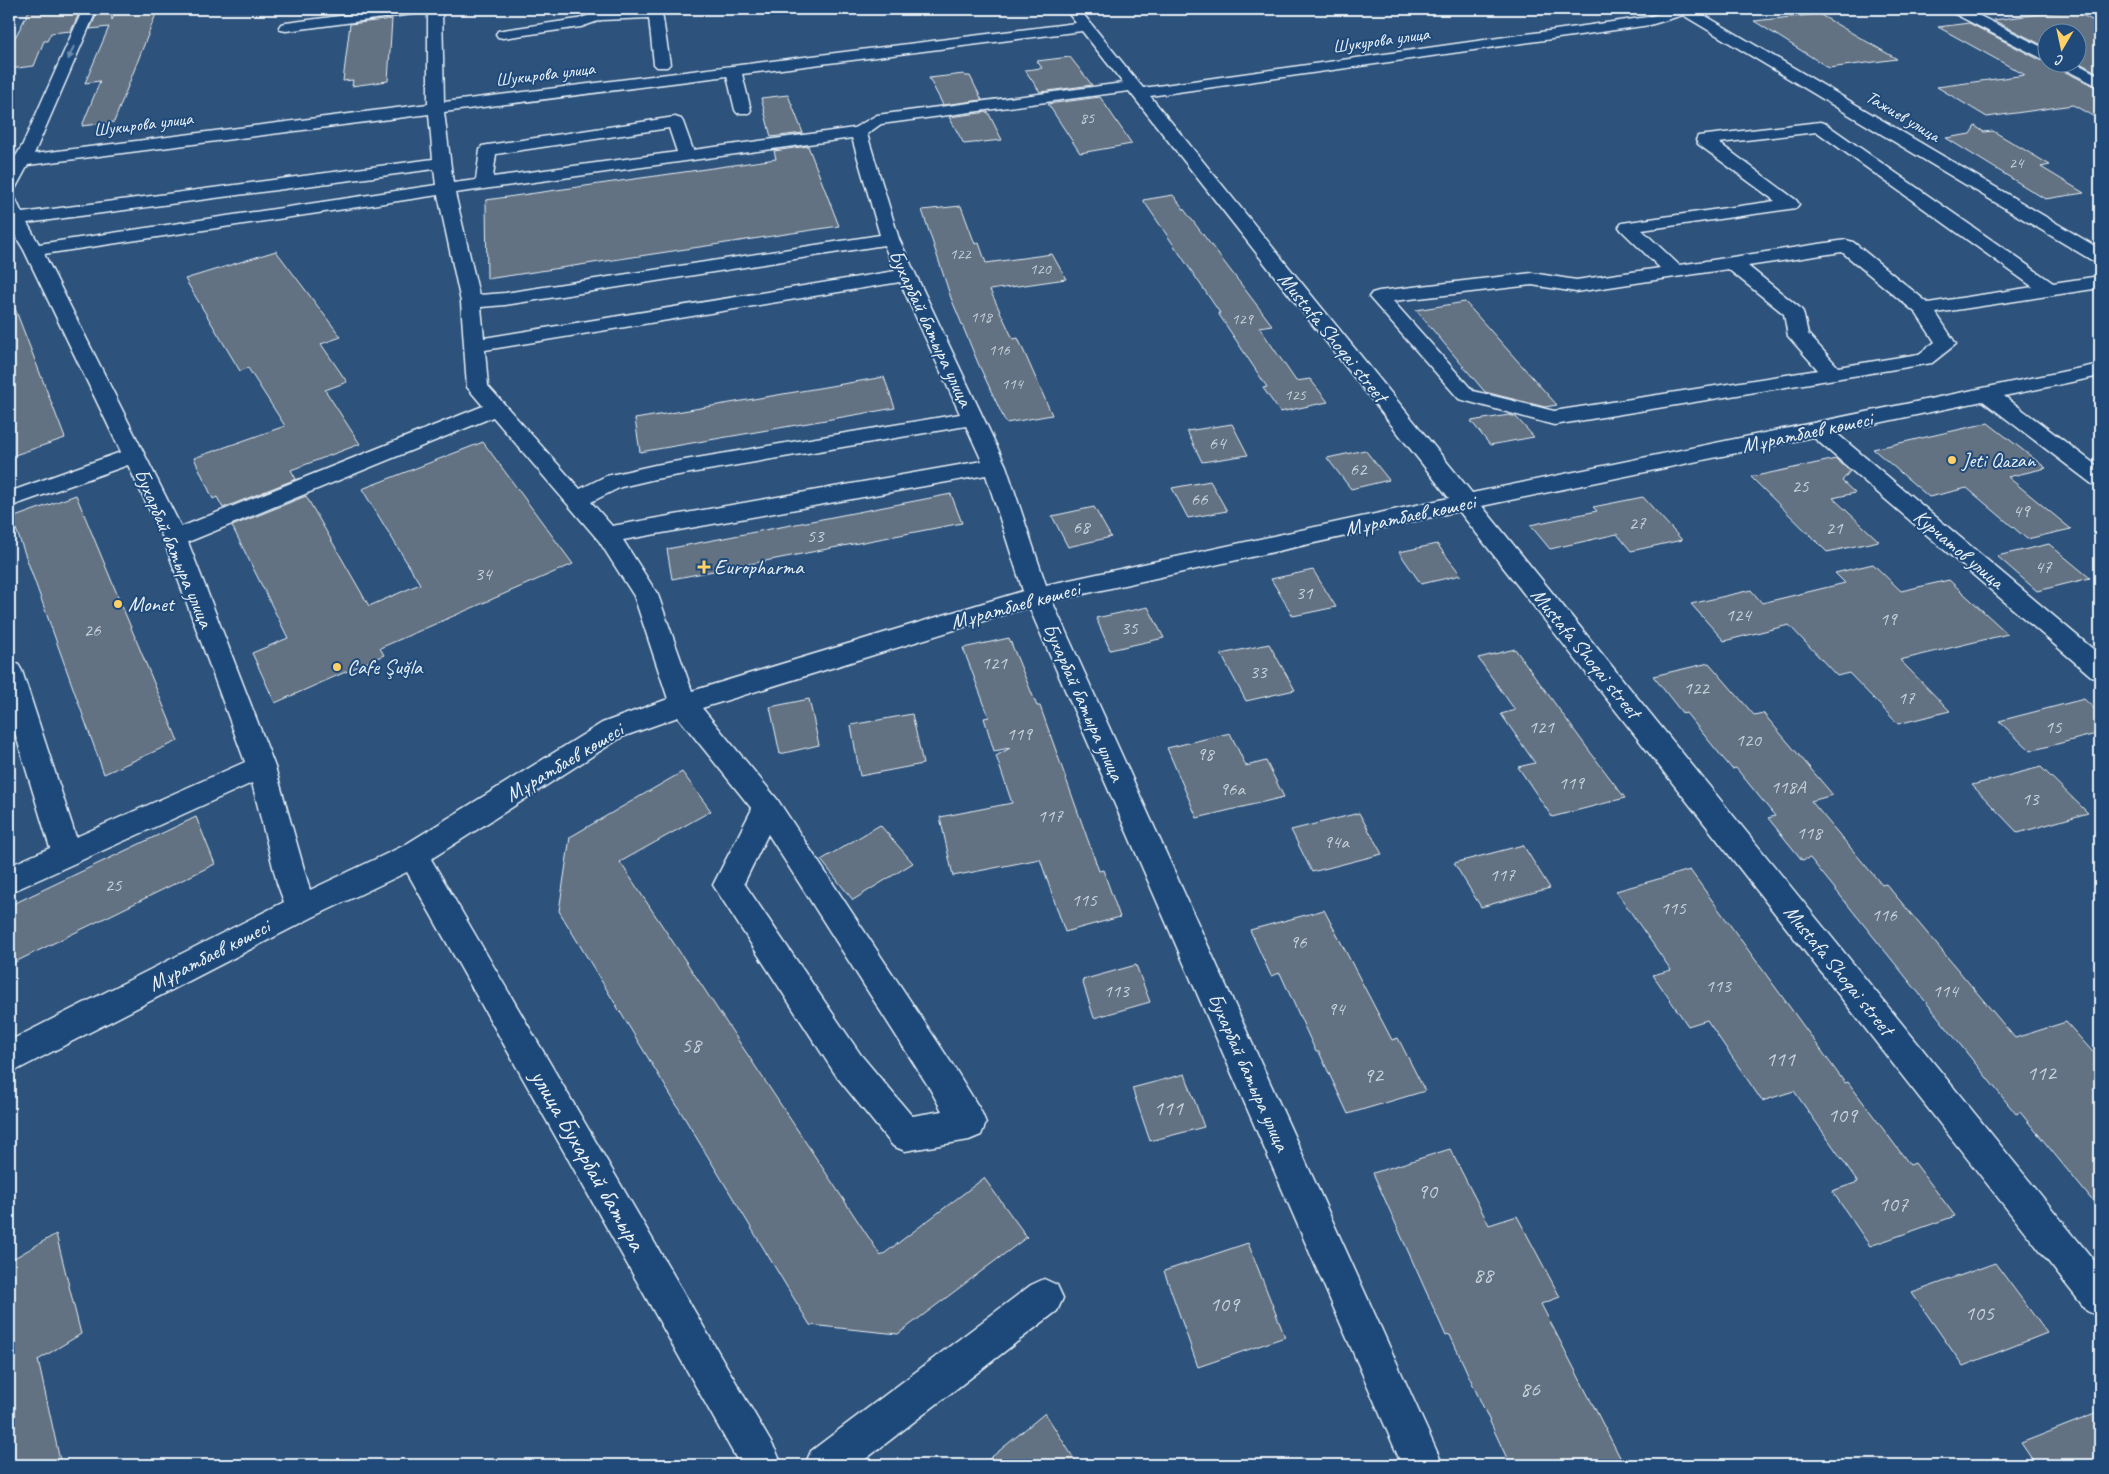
<svg xmlns="http://www.w3.org/2000/svg" width="2109" height="1474" font-family="Caveat,sans-serif">
	<rect width="100%" height="100%" fill="#2d527c"/>
	<filter id="ink" filterUnits="userSpaceOnUse"><feTurbulence type="fractalNoise" baseFrequency=".02" numOctaves="2"/><feDisplacementMap in="SourceGraphic" scale="10" xChannelSelector="R" yChannelSelector="G"/><feConvolveMatrix kernelMatrix="1 2 1 2 8 2 1 2 1" color-interpolation-filters="sRGB"/></filter>
	<g filter="url(#ink)">
		<path fill="#637282" stroke="#e8f1f8" d="M30,9H81L71,31L51,33L47,41H44L34,66L9,69V49Z
			M99,9H111L112,20L117,9H158L114,122L82,126L100,81L85,83L109,27L90,29Z
			M2072,10L2100,24V74L2076,61V32H2046V47L1993,20Z
			M1819,14L1897,59L1829,68L1754,21Z
			M392,19L388,81L352,86L353,80L343,81L350,24Z
			M1969,23L2040,60L2052,62L2055,67L2100,89V120L2073,105L1987,117L1937,87L2025,75L1938,27Z
			M1070,57L1092,85L1040,92L1025,70L1042,68L1037,61Z
			M964,74L965,76H970L982,100L943,105L929,78Z
			M788,95L803,133L771,137L761,98Z
			M1100,97L1132,144L1080,153L1048,104Z
			M988,112L1002,140L964,144L949,117Z
			M1975,126L1984,132L1993,131L2050,165L2041,167L2084,193L2045,199L1946,138L1970,134Z
			M808,146L839,226L487,279L486,200L776,159L774,151Z
			M1173,195L1272,325L1259,327L1296,381L1310,379L1328,402L1280,412L1263,388L1267,387L1218,313H1220L1143,200Z
			M961,206L975,244L979,243L986,263L1052,254L1066,279L990,290L1013,339L1018,338L1052,415L1006,423L978,363L951,298L922,210Z
			M276,251L341,337L321,344L347,382L325,390L360,444L291,470L296,479L223,508L217,497L213,499L194,458L285,426L248,368L240,371L185,279Z
			M9,298H11L65,438L9,457Z
			M1465,302L1557,405L1545,407L1485,392L1416,310Z
			M884,377L895,408L640,452L635,419Z
			M1509,415L1516,417L1534,437L1490,445L1471,421Z
			M1988,423L2046,468L2008,477L2071,529L2027,539L1967,488L1929,497L1873,449Z
			M1232,424L1248,455L1202,462L1187,431Z
			M483,442L573,564L380,648L384,655L275,703L252,653L288,638L232,526L306,496L369,606L420,584L362,489Z
			M1365,450L1389,480L1351,489L1327,458Z
			M1836,459L1850,471L1842,481L1855,493L1833,498L1879,541L1827,552L1751,477Z
			M1210,481L1227,511L1188,518L1172,488Z
			M951,494L962,523L672,579L667,549Z
			M76,495L178,741L104,774L12,518Z
			M1643,497L1682,540L1631,551L1617,534L1550,549L1530,525L1597,511L1593,507Z
			M1094,507L1111,537L1068,547L1052,516Z
			M1437,544L1461,575L1421,584L1399,552Z
			M2049,544L2090,578L2037,591L1997,556Z
			M1873,564L1901,591L1949,580L2008,634L1900,660L1950,711L1898,724L1849,673L1837,676L1789,625L1724,641L1691,604L1751,590L1762,603L1845,583L1835,573Z
			M1313,570L1336,607L1293,616L1271,579Z
			M1148,607L1164,638L1110,650L1096,618Z
			M1009,638L1037,706H1040L1099,871L1103,870L1120,917L1065,932L1040,859L953,876L940,817L1012,803L996,756L1010,748L994,751L984,718L989,717L963,648Z
			M1269,644L1295,690L1246,701L1221,654Z
			M1515,649L1588,749L1625,798L1552,817L1518,767L1535,763L1501,714L1515,710L1478,658Z
			M1709,663L1754,715L1763,713L1833,795L1811,801L1882,885L1886,884L2015,1038L2066,1022L2100,1060V1210L2020,1112L2016,1114L1810,858L1802,860L1768,818L1775,816L1736,768L1732,769L1686,713L1683,714L1653,676Z
			M809,699L819,745L780,754L770,707Z
			M2084,699L2100,714V733L2030,751L1999,721Z
			M912,714L923,764L860,776L851,725Z
			M1230,733L1246,766L1266,761L1284,797L1197,818L1167,748Z
			M2041,767L2088,813L2018,833L1972,785Z
			M682,772L711,811L620,862L881,1256L984,1178L1027,1237L898,1334L810,1325L559,911L570,837Z
			M1359,813L1382,854L1312,872L1291,830Z
			M196,817L215,864L9,965V906Z
			M880,825L913,863L853,900L821,860Z
			M1523,845L1550,888L1481,907L1454,863Z
			M1690,870L1845,1083L1848,1082L1910,1165L1915,1163L1955,1216L1870,1246L1832,1191L1858,1182L1794,1091L1762,1101L1707,1020L1688,1026L1653,975L1671,970L1616,891Z
			M1324,910L1392,1040L1398,1038L1425,1091L1348,1114L1319,1052H1316L1280,973L1271,976L1250,930Z
			M1136,965L1150,1002L1094,1018L1082,980Z
			M1185,1074L1204,1127L1150,1141L1132,1088Z
			M1450,1149L1489,1225L1517,1216L1560,1297L1541,1304L1624,1465H1510L1450,1335L1446,1336L1373,1173Z
			M56,1234L81,1334L38,1360L61,1465H9V1261Z
			M1248,1243L1285,1337L1198,1367L1164,1271Z
			M1995,1263L2047,1333L1963,1366L1912,1293Z
			M2100,1412V1465H2036L2021,1443Z
			M1045,1413L1078,1465H982Z"/>
		<g fill="none" stroke-linecap="round" stroke-linejoin="round">
			<g stroke="#e8f1f8" stroke-width="3">
				<path id="minor" d="M83,9H97L34,154L428,104V12L286,31L281,30L279,27L281,24L286,23L393,9H442L444,102L1076,23L1065,9H1079L1143,88L1648,17L1674,9H1694L2100,249V263L2093,261L1683,15L1650,25L1150,96L1472,493L2100,364V376L2004,396L2100,468V486L2092,484L1983,401L1835,432L2100,655V679L2091,676L1813,437L1482,506L2100,1268V1317L2087,1311L1459,511L1052,601L1443,1465H1402L1029,607L702,708L777,799L954,1067L981,1111L986,1123L981,1135L969,1140L905,1151L893,1146L837,1077L713,885L752,809L678,717L622,737L431,859L776,1451L782,1465H740L407,872L313,917L9,1074V1041L284,902L277,883L252,783L9,893V866L50,848L9,713V661L18,664L22,671L76,837L245,762L163,538L128,465L9,507V492L121,452L24,250L9,225V197L15,198L22,213L433,159L429,114L28,165L15,189L9,190V157L16,156L22,146ZM1082,31L1123,83L877,115L854,128L693,150L683,122L681,119L675,117L488,145L482,146L480,150L476,180L453,183L444,112L727,76L735,110L737,113H749L751,110L742,74ZM1129,91L1449,498L1046,585L1006,466L899,239L867,134L881,124ZM669,128L677,152L493,177L496,154ZM852,138L880,235L505,293L479,295L455,193ZM434,169L436,185L39,244L27,223ZM438,195L461,302L467,387L483,406L181,527L44,254ZM884,245L895,271L484,338L481,307L505,305ZM900,282L960,414L655,465L606,476L580,489L488,386L485,350ZM493,417L599,541L634,596L668,699L602,723L403,846L310,890L275,767L188,542ZM966,426L982,461L612,526L591,502L621,487L655,479ZM986,475L1023,591L692,691L658,595L623,540ZM768,834L930,1089L942,1111L912,1116L861,1055L744,883Z
					M655,9L660,10L662,13L670,64L667,67H657L654,64L649,18L601,20L581,27L503,38L498,37L496,34L498,31L503,30L578,19L599,12Z
					M1949,9H1966L2046,49V59L2041,58L1951,12Z
					M2054,62H2074L2100,76V87L2056,65Z
					M1820,122L1826,124L2053,283L2100,276V288L1936,313L1956,344L1932,363L1554,425L1459,399L1369,297L1372,293L1379,291L1532,273L1576,280L1660,268L1622,231L1619,227L1622,223L1775,201L1698,144L1696,140L1698,136ZM1817,132L2033,287L1928,303L1853,242L1846,240L1679,265L1642,230L1796,208L1799,204L1796,200L1719,143ZM1842,252L1916,313L1935,342L1919,354L1838,367L1808,334L1803,312L1800,308L1748,266ZM1728,269L1784,314L1788,336L1818,370L1554,411L1473,391L1393,301L1532,285L1576,292Z
					M1044,1279L1057,1285L1063,1298L1057,1311L858,1465H805L811,1451L1031,1285Z"/>
			</g>
			<use href="#minor" fill="#1f4a7a" fill-rule="evenodd"/>
		</g>
		<defs><path id="oneway-solid" d="M-6-.8H1V-3.2L6.5 0L1 3.2V.8H-6Z" transform="scale(1.25)"/></defs>
		<use fill="#6f8dac" href="#oneway-solid" transform="translate(71 53) rotate(113)"/>
	</g>
	<g fill="#ffd166" stroke="#1f4a7a" stroke-width="2">
		<circle cx="1952" cy="460" r="5"/>
		<path d="M701.5 559.5h5v5h5v5h-5v5h-5v-5h-5v-5h5z"/>
		<circle cx="118" cy="604" r="5"/>
		<circle cx="337" cy="667" r="5"/>
	</g>
	<g text-anchor="middle" dominant-baseline="central" stroke-width="4" stroke-linejoin="round" paint-order="stroke">
		<g font-size="16" fill="#c7d1da">
			<text x="1087" y="118">85</text>
			<text x="2016" y="163">24</text>
			<text x="960" y="254">122</text>
			<text x="1040" y="269">120</text>
			<text x="981" y="317">118</text>
			<text x="1242" y="319">129</text>
			<text x="999" y="350">116</text>
			<text x="1012" y="384">114</text>
			<text x="1295" y="395">125</text>
		</g>
		<g font-size="18" fill="#e8f1f8" stroke="#1f4a7a">
			<text transform="translate(1381 40) rotate(-8)">Шукурова улица</text>
			<text transform="translate(545 74) rotate(-7)">Шукирова улица</text>
			<text transform="translate(1903 116) rotate(31)">Тажиев улица</text>
			<text transform="translate(143 124) rotate(-7)">Шукирова улица</text>
		</g>
		<g font-size="19" fill="#c7d1da">
			<text x="1217" y="443">64</text>
			<text x="1358" y="469">62</text>
			<text x="1800" y="486">25</text>
			<text x="1199" y="499">66</text>
			<text x="2021" y="511">49</text>
			<text x="1637" y="523">27</text>
			<text x="1081" y="527">68</text>
			<text x="1834" y="528">21</text>
			<text x="815" y="536">53</text>
			<text x="2043" y="567">47</text>
			<text x="483" y="574">34</text>
			<text x="1304" y="593">31</text>
			<text x="1738" y="615">124</text>
			<text x="1888" y="619">19</text>
			<text x="1129" y="628">35</text>
			<text x="92" y="630">26</text>
			<text x="994" y="663">121</text>
			<text x="1258" y="672">33</text>
			<text x="1696" y="688">122</text>
			<text x="1906" y="698">17</text>
			<text x="1541" y="727">121</text>
			<text x="2053" y="727">15</text>
			<text x="1019" y="734">119</text>
			<text x="1748" y="740">120</text>
			<text x="1205" y="754">98</text>
			<text x="1571" y="783">119</text>
			<text x="1788" y="787">118А</text>
			<text x="1232" y="789">96а</text>
			<text x="2030" y="799">13</text>
			<text x="1050" y="816">117</text>
			<text x="1809" y="833">118</text>
			<text x="1336" y="842">94а</text>
			<text x="1502" y="875">117</text>
			<text x="113" y="885">25</text>
			<text x="1084" y="900">115</text>
			<text x="1673" y="908">115</text>
			<text x="1884" y="915">116</text>
			<text x="1298" y="942">96</text>
			<text x="1718" y="986">113</text>
			<text x="1116" y="991">113</text>
			<text x="1945" y="991">114</text>
			<text x="1336" y="1009">94</text>
		</g>
		<g font-size="21" fill="#e8f1f8" stroke="#1f4a7a">
			<text transform="translate(931 328) rotate(65)">Бухарбай батыра улица</text>
			<text transform="translate(1333 337) rotate(51)">Mustafa Shoqai street</text>
			<text transform="translate(1807 432) rotate(-12)">Мұратбаев көшесі</text>
			<text transform="translate(1410 515) rotate(-12)">Мұратбаев көшесі</text>
			<text transform="translate(174 548) rotate(67)">Бухарбай батыра улица</text>
			<text transform="translate(1959 549) rotate(40)">Курчатов улица</text>
			<text transform="translate(1015 605) rotate(-15)">Мұратбаев көшесі</text>
			<text transform="translate(1586 653) rotate(51)">Mustafa Shoqai street</text>
			<text transform="translate(1084 702) rotate(66)">Бухарбай батыра улица</text>
			<text transform="translate(564 762) rotate(-31)">Мұратбаев көшесі</text>
			<text transform="translate(209 955) rotate(-27)">Мұратбаев көшесі</text>
			<text transform="translate(1839 970) rotate(51)">Mustafa Shoqai street</text>
			<text transform="translate(1249 1072) rotate(66)">Бухарбай батыра улица</text>
		</g>
		<g font-size="21" fill="#e8f1f8" stroke="#1f4a7a" text-anchor="start">
			<text x="1962" y="460">Jeti Qazan</text>
			<text x="714" y="567">Europharma</text>
			<text x="128" y="604">Monet</text>
			<text x="347" y="667">Cafe Şuğla</text>
		</g>
		<g font-size="22" fill="#c7d1da">
			<text x="691" y="1045">58</text>
			<text x="1780" y="1059">111</text>
			<text x="2041" y="1073">112</text>
			<text x="1373" y="1075">92</text>
			<text x="1168" y="1108">111</text>
			<text x="1842" y="1115">109</text>
			<text x="1427" y="1191">90</text>
			<text x="1893" y="1204">107</text>
			<text x="1483" y="1275">88</text>
			<text x="1224" y="1304">109</text>
			<text x="1979" y="1313">105</text>
			<text x="1530" y="1389">86</text>
		</g>
		<g font-size="25" fill="#e8f1f8" stroke="#1f4a7a">
			<text transform="translate(588 1160) rotate(60)">улица Бухарбай батыра</text>
		</g>
	</g>
	<rect width="2109" height="1474" fill="none" stroke="#1f4a7a" stroke-width="30"/>
	<rect x="15" y="15" width="2079" height="1444" fill="none" stroke="#e8f1f8" stroke-width="2" filter="url(#ink)"/>
	<g transform="translate(2062 48) rotate(189)"><circle r="24" fill="#1f4a7a" stroke="#6f8dac"/>
	<path d="M0-4L9 19L0 12L-9 19Z" fill="#ffd166"/>
	<text y="-8" font-size="14" font-weight="bold" text-anchor="middle" fill="#e8f1f8">С</text>
	</g>
</svg>
